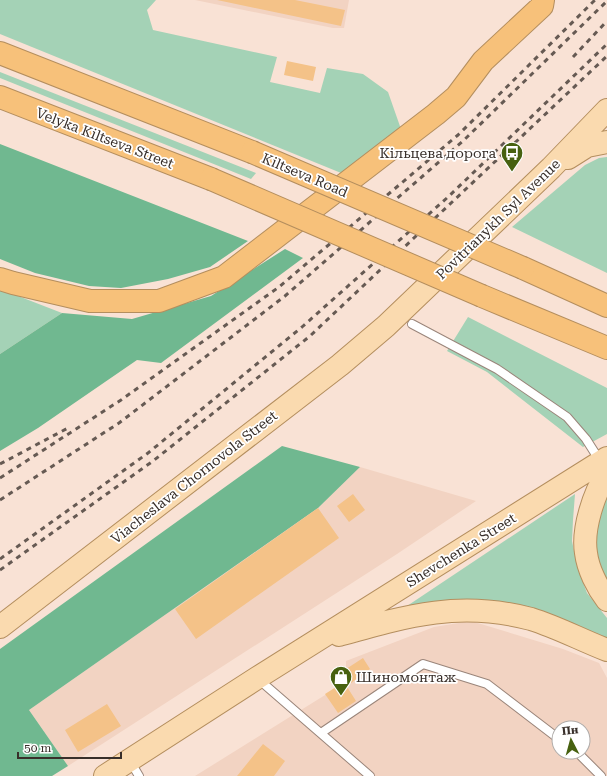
<svg xmlns="http://www.w3.org/2000/svg" width="607" height="776" font-family="'Roboto Serif',serif">
	<rect width="100%" height="100%" fill="#f9e2d5"/>
	<path fill="#f2d3c2" fill-rule="evenodd" d="M195,0H349L344,28H333Z
		M360,467L476,501L397,554L68,766L29,710L318,508Z
		M471,621L563,649L599,663L607,678V776H195L346,682V661L434,627ZM559,728H583V752H559Z"/>
	<path fill="#a4d2b6" d="M0,0H156L147,10L153,30L277,57L270,82L320,93L327,68L363,74L388,92L402,132L346,175L0,34Z
		M0,72L256,173L251,179L0,78Z
		M607,157V273L512,227L585,165L599,158Z
		M0,289L62,313L0,354Z
		M468,317L607,388V434L583,447L487,372L447,351Z
		M607,486V596L592,556L605,489Z
		M575,494L573,520L572,541L577,566L587,593L607,618V639L575,624L530,608L474,601L407,606Z"/>
	<path fill="#70b890" d="M0,144L248,241L210,267L168,279L121,288L89,286L35,273L0,259Z
		M285,249L303,258L161,363L137,360L38,428L0,451V354L62,313L132,319L211,296Z
		M282,446L360,467L318,508L29,710L68,766L52,776H0V649Z"/>
	<path fill="#f4c288" d="M217,0H295L345,10L341,26Z
		M287,61L316,67L313,81L284,75Z
		M353,494L365,510L349,522L337,506Z
		M318,508L339,538L196,639L175,609Z
		M363,658L370,669L351,683L343,671Z
		M344,682L356,701L338,713L325,694Z
		M107,704L121,726L78,752L65,730Z
		M263,744L285,761L274,776H237Z"/>
	<g fill="none" stroke-linecap="round" stroke-linejoin="round">
		<g stroke="#9a857a" stroke-width="10">
			<path id="lane" d="M412,324L497,369L567,417L586,439L600,461
				M257,678L370,776
				M321,733L423,664L487,684L559,739
				M577,752L601,776
				M130,761L139,776"/>
		</g>
		<g stroke="#b48e5e" stroke-width="24">
			<path id="primary" d="M568,158L587,146L607,142
				M607,473C594,493 582,529 586,553C588,569 597,587 607,600
				M0,627L340,365L386,326L551,168L607,110
				M339,635C406,616 460,600 531,619C557,627 581,640 607,650
				M105,776L257,678L607,458"/>
		</g>
		<g stroke="#b48e5e" stroke-width="24">
			<path id="highway" d="M0,53L252,152
				M0,97L211,179
				M523,268L607,306
				M0,279L13,283L90,301H159L224,277L436,114L456,97L483,61L542,6L543,0
				M482,296L607,348"/>
		</g>
		<use href="#lane" stroke="#fff" stroke-width="8"/>
		<use href="#primary" stroke="#fadaaf" stroke-width="22"/>
		<use href="#highway" stroke="#f7c17a" stroke-width="22"/>
		<path stroke="#665a53" stroke-width="3" stroke-dasharray="5 5" stroke-linecap="butt" d="M573,57L607,21
			M0,464L68,428
			M0,478L121,400L279,287L458,135L595,0
			M0,500L119,423L285,296L463,141L607,1
			M0,559L148,453L302,327L448,197L607,44
			M0,570L153,461L310,336L607,56"/>
		<g stroke="#b48e5e" stroke-width="24" stroke-linecap="butt">
			<path id="highway-bridge" d="M252,152L523,268
				M211,179L482,296"/>
		</g>
		<use href="#highway-bridge" stroke="#f7c17a" stroke-width="22"/>
	</g>
	<defs>
		<g id="bus-pin" transform="scale(1.15)"><path d="M0 17L-7.5 6A9.5 9.5 0 1 1 7.5 6Z" fill="#476110" stroke="#fff"/><path d="M-5-6H5V4H4V6H2V4H-2V6H-4V4H-5ZM-3.5-4V0h7V-4ZM-3.5 1.2v1.5H-2V1.2ZM2 1.2v1.5H3.5V1.2Z" fill="#fff"/></g>
		<g id="shop-pin" transform="scale(1.15)"><path d="M0 17L-7.5 6A9.5 9.5 0 1 1 7.5 6Z" fill="#476110" stroke="#fff"/><path d="M-5-2.5h2.3a2.7 3.5 0 0 1 5.4 0H5L5.5 6h-11ZM-1.5-2.5h3a1.5 2.3 0 0 0-3 0Z" fill="#fff"/></g>
	</defs>
	<g fill-rule="evenodd">
		<use href="#bus-pin" x="512" y="153"/>
		<use href="#shop-pin" x="341" y="677"/>
	</g>
	<g text-anchor="middle" dominant-baseline="central" stroke-width="3.5" stroke-linejoin="round" paint-order="stroke">
		<g font-size="14" fill="#382f2a" stroke="#fff">
			<text transform="translate(105 138) rotate(21)">Velyka Kiltseva Street</text>
			<text transform="translate(305 175) rotate(23)">Kiltseva Road</text>
			<text transform="translate(498 219) rotate(-44)">Povitrianykh Syl Avenue</text>
			<text transform="translate(194 477) rotate(-38)">Viacheslava Chornovola Street</text>
			<text transform="translate(461 550) rotate(-32)">Shevchenka Street</text>
		</g>
		<g font-size="14" fill="#382f2a" stroke="#fff" text-anchor="end">
			<text x="496" y="153">Кільцева дорога</text>
			<text x="356" y="677" text-anchor="start">Шиномонтаж</text>
		</g>
	</g>
	<g transform="translate(571 740) rotate(354)"><circle r="19" fill="#ffffff" stroke="#afacaa"/>
	<path d="M0-3L7 15L0 10L-7 15Z" fill="#476110"/>
	<text y="-6" font-size="11" font-weight="bold" text-anchor="middle" fill="#382f2a">Пн</text>
	</g>
	<path d="M18 752v6h103v-6" fill="none" stroke="#382f2a" stroke-width="2"/>
	<text x="24" y="752" font-size="12" fill="#382f2a" stroke="#ffffff" stroke-width="3" paint-order="stroke">50 m</text>
</svg>
